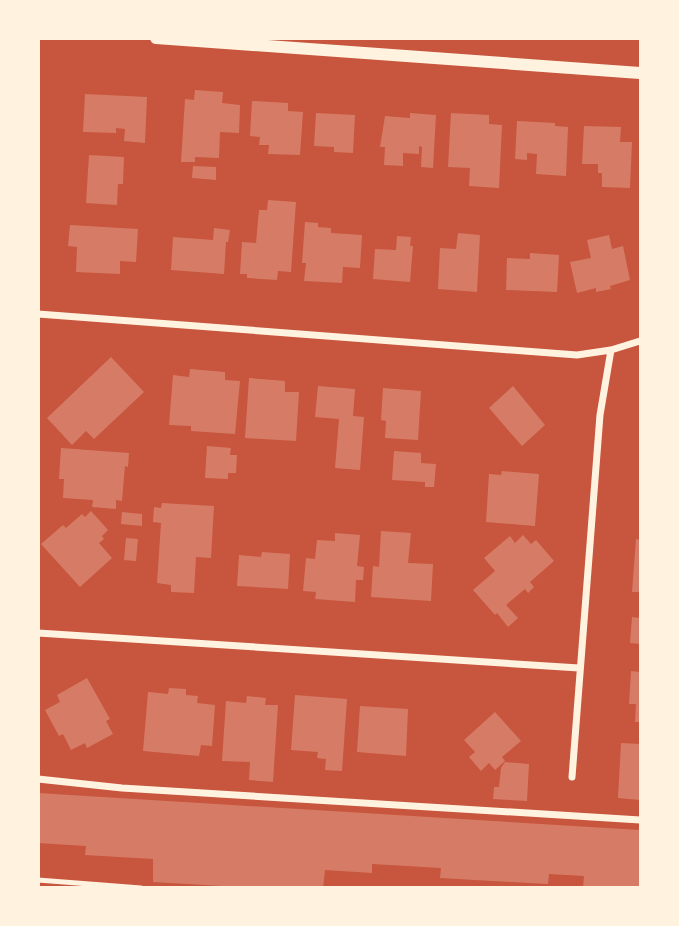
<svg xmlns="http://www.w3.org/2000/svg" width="679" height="926" font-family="'Roboto Condensed',sans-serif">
	<rect width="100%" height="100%" fill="#c8553d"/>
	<path fill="#d67c66" d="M195,90L223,92L222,103L240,105L239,133L220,132L219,158L195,157V162H181L185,99L194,100Z
		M85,94L147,97L145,143L124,141L125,129L116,128V133L83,132Z
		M252,101L288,103V111L303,112L300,155L268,154L269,145H259L260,137L250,136Z
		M316,113L355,115L353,153L334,152V147L314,146Z
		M410,113L436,115L433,168L421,167L422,147L419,146V154L403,153V166L384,165L385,147H380L385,116L410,118Z
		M451,113L489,115V124L502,125L499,188L469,186L470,168L448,167Z
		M517,121L555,123V126L568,127L566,176L536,174L537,154L527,153V160L515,159Z
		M584,126L621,127L620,142H632L630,188L602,187V173H598V164H582Z
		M89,155L124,157L123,184H118L117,205L86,203Z
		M193,166L216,167V180L192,178Z
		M268,200L296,202L291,272L278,271L277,280L247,278V274H240L242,242L256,243L259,210H267Z
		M305,222L318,223V227L331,228V233L362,235L360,268L343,267L342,283L304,281L306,263H302Z
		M70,225L138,229L136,262L120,261V274L76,272L77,247L68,246Z
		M214,228L230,230L228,242H226L224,274L171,270L173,237L213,240Z
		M458,233L480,235L477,292L438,289L440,248L456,249Z
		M609,235L612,249L623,246L630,280L610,286L611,289L596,292V288L577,293L570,262L591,258L587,240Z
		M397,236L411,237L410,246H413L410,282L373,279L375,249L396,250Z
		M530,253L559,255L557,292L506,290L507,258L530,259Z
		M111,357L144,392L94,439L86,431L72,445L47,418Z
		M190,369L225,372V380L240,381L235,434L191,431V426L169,425L173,375L189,377Z
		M249,378L285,381V392H299L296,441L245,438Z
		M318,386L355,389L353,416L364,417L360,470L335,468L339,419L315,417Z
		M513,386L545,425L522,446L489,408Z
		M383,388L421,391L418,440L385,438L386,421L381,420Z
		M207,446L231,448L230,455H237L236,473H228V479L205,478Z
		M61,448L129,453L128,467L125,466L122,501L116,500V509L92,507L93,500L63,498L64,479H59Z
		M394,451L421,453V463L436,464L434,487H425V482L392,480Z
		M502,471L539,474L535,526L486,522L489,474L501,475Z
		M162,503L214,506L211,558L196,557L194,593L171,592V585L157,583L161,523L153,522L154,507L161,508Z
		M91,511L108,530L102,536L104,539L99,543L112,558L80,587L41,544L63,525L66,528L82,514L85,517Z
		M122,512L142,514V526L121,524Z
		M381,531L411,533L408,563L433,564L431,601L371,597L373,566L379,567Z
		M335,533L360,535L357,566L364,567L363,580H356L355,602L315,599L316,592L303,591L306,558L315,559L317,540L335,541Z
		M523,535L531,544L536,540L554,561L530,582L534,587L528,593L525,589L506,605L518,618L508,627L497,613L495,615L473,590L495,571L484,558L510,536L515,543Z
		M126,538L138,539L136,561L124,560Z
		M636,539L640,540V592H632Z
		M262,552L290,554L288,589L237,586L239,555L261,557Z
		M632,617L640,618V644L630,643Z
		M631,671L640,672V722H635L636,704H629Z
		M87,678L110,719L106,721L113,734L87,748L85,743L71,750L63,734L59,736L45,710L60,702L57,695Z
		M169,688L186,689V695L198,696L197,703L215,705L212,746L201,745L199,756L143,751L148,692L168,694Z
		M295,695L347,699L342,771L325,770L326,759L317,758L318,752L291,750Z
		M247,696L266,698L265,705H278L273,782L249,780L250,762L222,761L226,701L246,703Z
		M360,706L408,709L406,756L357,752Z
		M495,712L521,741L502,757L505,761L495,770L489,763L481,771L469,757L475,752L464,740Z
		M621,743L640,744V800L618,798Z
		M505,762L529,764L527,801L493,799L494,787H499L501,768Z
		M38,793L640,830V888H583L584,876L549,874L548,884L440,878L441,868L372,864V873L325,870L323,888H258L153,882V859L85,855L86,846L38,843Z"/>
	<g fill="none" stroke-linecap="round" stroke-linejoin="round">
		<path stroke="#fff3e0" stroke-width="5" d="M38,880L141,888"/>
		<path stroke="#fff3e0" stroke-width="7" d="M38,314L577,355L611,350L640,341
			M38,633L579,668
			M572,777L600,415L611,350
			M38,779L122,788L640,820"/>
		<path stroke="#fff3e0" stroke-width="12" d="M156,38L640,73"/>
	</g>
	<rect width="679" height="926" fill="none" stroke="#fff3e0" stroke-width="80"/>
</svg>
